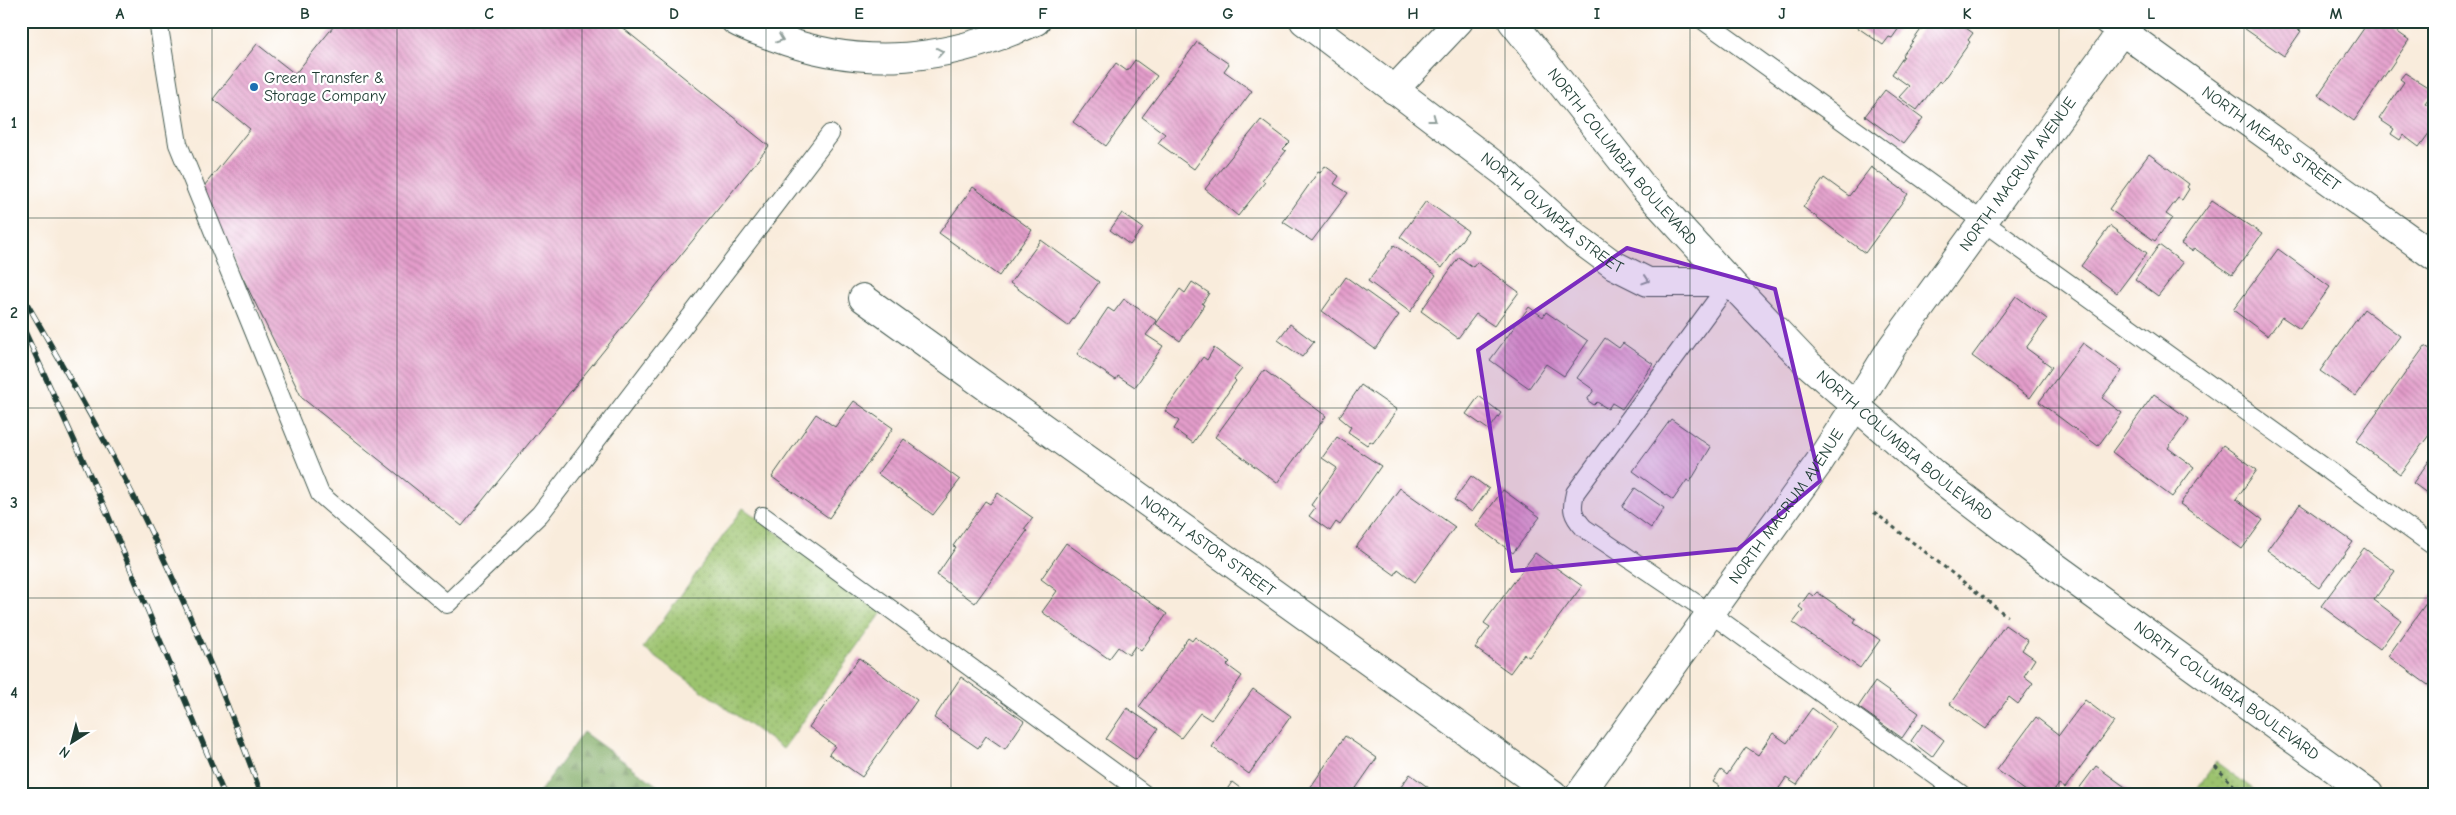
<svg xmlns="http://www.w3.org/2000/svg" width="2456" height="815" font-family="'Comic Neue',sans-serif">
	<defs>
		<pattern id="grass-dots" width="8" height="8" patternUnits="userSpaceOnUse" patternTransform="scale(1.25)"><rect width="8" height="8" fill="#9cc36e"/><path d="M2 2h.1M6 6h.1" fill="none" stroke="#7fa05b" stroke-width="1.8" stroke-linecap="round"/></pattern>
		<pattern id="forest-firs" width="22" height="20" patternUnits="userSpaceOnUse" patternTransform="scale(1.25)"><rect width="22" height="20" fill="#7da961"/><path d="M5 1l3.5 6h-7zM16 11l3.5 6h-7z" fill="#668b51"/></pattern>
		<pattern id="building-back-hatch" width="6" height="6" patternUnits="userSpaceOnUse" patternTransform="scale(1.25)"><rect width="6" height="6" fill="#e49dcb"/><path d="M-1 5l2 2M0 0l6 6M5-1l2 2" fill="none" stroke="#b881a6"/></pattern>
	</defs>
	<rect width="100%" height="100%" fill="#fff"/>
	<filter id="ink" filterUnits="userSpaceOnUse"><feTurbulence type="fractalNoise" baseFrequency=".02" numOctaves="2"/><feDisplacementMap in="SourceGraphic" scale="10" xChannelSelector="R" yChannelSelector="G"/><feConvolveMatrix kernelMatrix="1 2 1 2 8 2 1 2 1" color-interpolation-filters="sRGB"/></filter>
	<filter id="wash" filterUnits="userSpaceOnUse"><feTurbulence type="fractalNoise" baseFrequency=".0096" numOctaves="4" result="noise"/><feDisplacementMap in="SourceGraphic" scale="20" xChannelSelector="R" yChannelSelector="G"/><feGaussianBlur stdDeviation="1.12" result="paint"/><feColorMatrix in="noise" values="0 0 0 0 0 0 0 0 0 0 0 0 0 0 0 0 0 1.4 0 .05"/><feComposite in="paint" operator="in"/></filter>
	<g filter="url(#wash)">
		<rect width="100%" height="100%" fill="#f9ecdc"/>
		<path fill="url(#grass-dots)" stroke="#5e8051" d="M743,508L884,610L783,749L643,648Z
			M2216,762L2260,794H2193Z"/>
		<path fill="url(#forest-firs)" stroke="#4e734a" d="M583,732L669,794H538Z"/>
		<g id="blocks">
			<path fill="url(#building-back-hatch)" d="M338,21H614L769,146L462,526L302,398L200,191L250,129L213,99L257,44L295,74Z
				M1848,21H1904L1892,38L1889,37L1883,45Z
				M1927,21H1956L1973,33L1968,40L1970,42L1941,83L1939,81L1917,110L1899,97L1909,86L1892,74L1904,56L1903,55Z
				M2240,21H2304L2298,30L2301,31L2284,56L2238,24Z
				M2369,21H2382L2409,40L2354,121L2318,95Z
				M1197,42L1229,64L1224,71L1252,91L1194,169L1158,143L1165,134L1142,117Z
				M1135,60L1157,76L1106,146L1073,122L1116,63L1127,71Z
				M2405,73L2434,91L2425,103L2435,109V125L2419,147L2403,135L2400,140L2391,134L2394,129L2379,119L2404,82L2400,79Z
				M1885,90L1923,118L1903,144L1865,116Z
				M1261,120L1290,142L1283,149L1286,151L1262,180L1265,182L1238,216L1205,189Z
				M2149,154L2189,184L2187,187L2189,189L2182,200L2178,198L2166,214L2172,218L2155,241L2109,209Z
				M1325,166L1339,176L1334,184L1348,193L1312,241L1283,222L1318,172L1320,173Z
				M1871,167L1908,194L1865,253L1803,207L1824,178L1849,196Z
				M973,187L1032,230L999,276L939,233Z
				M1426,201L1468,231L1442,268L1400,237Z
				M2212,201L2262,234L2232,275L2194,248L2192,251L2181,244Z
				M1122,213L1143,228L1130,245L1110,230Z
				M2110,226L2147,253L2117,293L2081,266Z
				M1041,240L1099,282L1068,326L1010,283Z
				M1394,245L1436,275L1410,312L1368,281Z
				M2159,245L2183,263L2158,296L2135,279Z
				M2278,249L2330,287L2300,329L2282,317L2268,336L2233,310Z
				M1459,257L1473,267L1477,262L1519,292L1494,326L1476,314L1458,338L1421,311Z
				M1346,277L1399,315L1375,349L1322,311Z
				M1192,282L1209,293L1202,304L1204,305L1180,341L1156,324L1180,289L1185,293Z
				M2016,296L2047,319L2026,348L2052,367L2030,398L1972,356Z
				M1124,299L1157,321L1146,335L1163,346L1135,387L1118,376L1116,380L1077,354L1108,308L1114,312Z
				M1529,307L1543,317L1546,312L1588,341L1564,376L1546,364L1529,388L1490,360Z
				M2364,309L2400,336L2356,396L2320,371Z
				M1290,324L1314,342L1302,357L1278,340Z
				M1605,338L1619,348L1623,343L1653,364L1622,409L1612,403L1608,409L1597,402L1594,405L1587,400L1594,390L1577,378Z
				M2083,343L2122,371L2102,398L2122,413L2098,446L2039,402Z
				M2425,346L2435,352V427L2400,474L2356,441Z
				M1214,348L1242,369L1234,379L1236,381L1193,443L1174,429L1179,421L1165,411L1203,357L1207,360Z
				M1264,370L1326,416L1277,483L1215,437Z
				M1361,385L1397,410L1373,443L1370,441L1367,445L1348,432L1351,427L1339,417Z
				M2154,394L2189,419L2168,448L2194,467L2172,497L2112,452Z
				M1479,396L1501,413L1489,430L1466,414Z
				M854,401L893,428L829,518L772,477L816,414L835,427Z
				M1671,419L1711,447L1690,482L1687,480L1673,500L1633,471Z
				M1337,437L1381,466L1340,525L1336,522L1330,531L1309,516L1315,508L1311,505L1337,468L1322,458Z
				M904,439L960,480L933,515L878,474Z
				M2223,445L2257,470L2236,499L2263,520L2242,549L2180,504Z
				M2435,453V499L2413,483Z
				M1471,476L1489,489L1472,512L1454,500Z
				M1400,488L1455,527L1415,582L1398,569L1395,575L1356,547Z
				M1635,488L1664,508L1651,528L1622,507Z
				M1503,490L1540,517L1513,553L1476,526Z
				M998,493L1033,518L1024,529L1027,531L975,603L937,575L956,547L953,546L985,501L990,504Z
				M2300,504L2353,542L2319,588L2267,550Z
				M1066,543L1167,614L1141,651L1135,646L1129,655L1118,647L1109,659L1042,612L1057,591L1041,579Z
				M2364,548L2395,571L2374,600L2401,620L2380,649L2321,606Z
				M1535,553L1582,586L1529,657L1524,654L1510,673L1475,648L1490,627L1484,623Z
				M1817,592L1856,619L1854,622L1880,640L1860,668L1793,623L1803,610L1799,607L1809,593L1813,596Z
				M2432,595L2435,597V690L2388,656Z
				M2005,625L2028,641L2022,650L2035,659L2024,676L2033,683L2018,704L2009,697L1986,729L1950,704Z
				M1195,637L1230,662L1227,665L1242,676L1211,720L1200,713L1181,738L1139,707L1188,638L1192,641Z
				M859,658L917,700L862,777L829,754L835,746L809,727Z
				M961,677L1024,721L1005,749L986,736L978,748L934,718Z
				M1875,682L1919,713L1902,738L1858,707Z
				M1253,689L1291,716L1249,774L1212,747Z
				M2085,700L2114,722L2065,788L2059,784L2052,794H2030L1997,770L2036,717L2059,735Z
				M1127,708L1158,729L1136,760L1106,739Z
				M1812,708L1836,726L1797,785L1786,778L1775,794H1713L1719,786L1713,782L1721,770L1727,775L1746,747L1758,755L1773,733L1787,743Z
				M1923,724L1944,740L1932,757L1911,741Z
				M1345,736L1377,758L1352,794H1306Z
				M2096,766L2135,794H2075Z
				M1410,774L1437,794H1396Z
				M1232,782L1248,794H1224Z"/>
		</g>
	</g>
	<g filter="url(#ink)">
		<use href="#blocks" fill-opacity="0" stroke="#40574d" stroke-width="1"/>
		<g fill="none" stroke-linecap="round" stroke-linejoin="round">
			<g stroke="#40574d" stroke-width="20">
				<path id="lane" d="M158,21L178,144L320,494L447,604L540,514L830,134
					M1704,21L2435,547
					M1730,282L1575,493C1571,509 1572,515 1584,528L1710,613L1961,794
					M763,516L1144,794"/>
			</g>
			<g stroke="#40574d" stroke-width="30">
				<g id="street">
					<path id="s1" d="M1304,21L1505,173L1576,237L1614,265L1648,282H1730"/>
					<path id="s2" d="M2108,21L2435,257"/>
					<path d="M1394,90L1459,21"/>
					<path id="s3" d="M863,298L1553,794"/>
					<path id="s4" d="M1580,794L1818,464L1856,405"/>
				</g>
			</g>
			<g stroke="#40574d" stroke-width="30">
				<g id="secondary">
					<path d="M735,21C747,28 761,32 774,37C864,71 949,61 1036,21"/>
					<path id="s5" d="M1512,21L1643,187L1730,282L1808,364L1935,475L2042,557L2369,794"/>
					<path id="s6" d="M1856,405L1892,347L2129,21"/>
				</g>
			</g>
			<path stroke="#40574d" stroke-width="3" stroke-dasharray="4 4" stroke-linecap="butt" d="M1874,512L2007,616
				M2215,766L2242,794"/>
			<use href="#lane" stroke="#fff" stroke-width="18"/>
			<use href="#street" stroke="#fff" stroke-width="28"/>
			<use href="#secondary" stroke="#fff" stroke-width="28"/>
			<g stroke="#1f3d34" stroke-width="5.5">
				<path id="rail" d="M21,293C61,363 102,433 138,505C184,599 226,696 261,794
					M21,323L108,515L224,794"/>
			</g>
			<use href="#rail" stroke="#fff" stroke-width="4" stroke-dasharray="11" stroke-linecap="butt"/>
		</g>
		<defs><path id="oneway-chevron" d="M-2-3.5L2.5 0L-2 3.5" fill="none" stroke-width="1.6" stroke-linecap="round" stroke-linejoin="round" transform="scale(1.25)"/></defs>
		<g stroke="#8f9e9a">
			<use href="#oneway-chevron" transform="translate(780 39) rotate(21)"/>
			<use href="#oneway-chevron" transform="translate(940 52) rotate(-10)"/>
			<use href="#oneway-chevron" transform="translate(1433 119) rotate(37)"/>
			<use href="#oneway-chevron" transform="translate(1646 280) rotate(18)"/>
		</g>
	</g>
	<path fill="#7b2cbf" fill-opacity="0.2" stroke="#7b2cbf" stroke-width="4" stroke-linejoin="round" d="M1627,248L1775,289L1820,481L1738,549L1512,571L1478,350Z"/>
	<path fill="none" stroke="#1f3d34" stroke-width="1" stroke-opacity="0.55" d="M212,21V794M397,21V794M582,21V794M766,21V794M951,21V794M1136,21V794M1320,21V794M1505,21V794M1690,21V794M1874,21V794M2059,21V794M2244,21V794M21,218H2435M21,408H2435M21,598H2435"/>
	<circle fill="#1f6fb2" stroke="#fff" stroke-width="2" cx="254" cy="87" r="5"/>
	<g text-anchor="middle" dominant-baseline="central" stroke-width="4.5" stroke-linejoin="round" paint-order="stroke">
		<g font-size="16" fill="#1f3d34" stroke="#fff" text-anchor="start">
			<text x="264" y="78">Green Transfer &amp;<tspan x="264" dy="18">Storage Company</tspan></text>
		</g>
		<g font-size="16" fill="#1f3d34" stroke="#fff">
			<text stroke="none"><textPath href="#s2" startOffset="201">NORTH MEARS STREET</textPath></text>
			<text stroke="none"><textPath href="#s5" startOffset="175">NORTH COLUMBIA BOULEVARD</textPath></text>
			<text stroke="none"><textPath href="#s6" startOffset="282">NORTH MACRUM AVENUE</textPath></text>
			<text stroke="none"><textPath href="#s1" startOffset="314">NORTH OLYMPIA STREET</textPath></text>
			<text stroke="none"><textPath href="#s5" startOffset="580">NORTH COLUMBIA BOULEVARD</textPath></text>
			<text stroke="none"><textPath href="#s4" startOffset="354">NORTH MACRUM AVENUE</textPath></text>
			<text stroke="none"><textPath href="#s3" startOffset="425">NORTH ASTOR STREET</textPath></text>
			<text stroke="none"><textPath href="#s5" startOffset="985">NORTH COLUMBIA BOULEVARD</textPath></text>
		</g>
	</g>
	<rect width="2456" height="815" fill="none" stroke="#fff" stroke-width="55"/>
	<g transform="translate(72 742) rotate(216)" stroke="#ffffff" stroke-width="4" paint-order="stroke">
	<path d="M0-4L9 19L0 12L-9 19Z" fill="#1f3d34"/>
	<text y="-8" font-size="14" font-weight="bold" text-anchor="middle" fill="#1f3d34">N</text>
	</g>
	<rect x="28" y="28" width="2400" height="760" fill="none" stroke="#1f3d34" stroke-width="2"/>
	<g font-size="16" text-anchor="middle" font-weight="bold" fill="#1f3d34">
		<text x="120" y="19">A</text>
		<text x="305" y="19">B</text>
		<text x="489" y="19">C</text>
		<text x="674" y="19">D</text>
		<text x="859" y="19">E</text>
		<text x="1043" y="19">F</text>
		<text x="1228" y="19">G</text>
		<text x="1413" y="19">H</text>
		<text x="1597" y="19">I</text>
		<text x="1782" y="19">J</text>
		<text x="1967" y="19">K</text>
		<text x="2151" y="19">L</text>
		<text x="2336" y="19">M</text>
		<text x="14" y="128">1</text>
		<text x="14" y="318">2</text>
		<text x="14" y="508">3</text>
		<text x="14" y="698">4</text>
	</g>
</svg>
